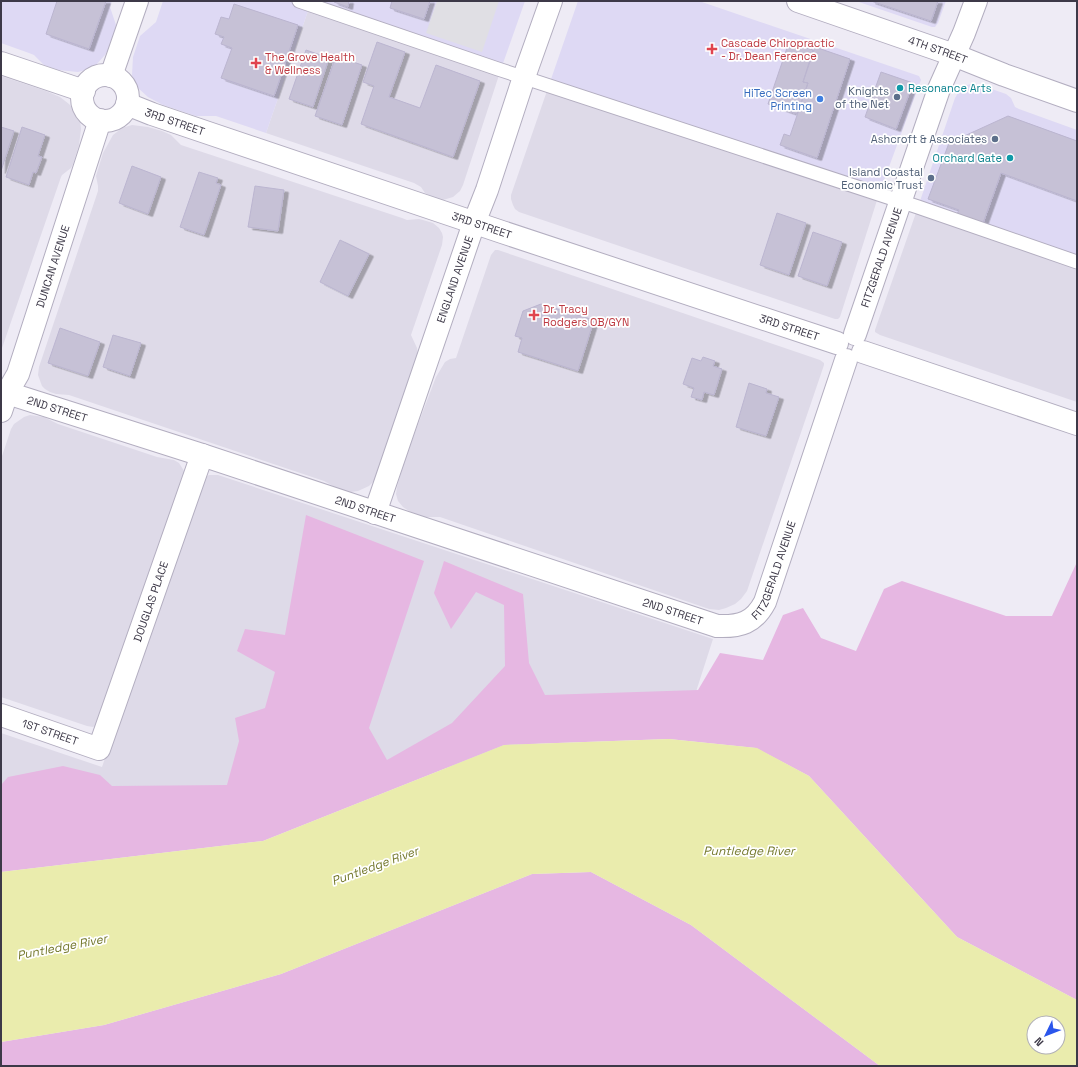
<svg xmlns="http://www.w3.org/2000/svg" width="1078" height="1067" font-family="'Space Grotesk',sans-serif">
	<defs>
		<filter id="shadow"><feDropShadow dx="4.5" dy="2.5" stdDeviation="0" flood-color="#0004"/></filter>
	</defs>
	<rect width="100%" height="100%" fill="#eeebf5"/>
	<path fill="#dedae8" d="M310,5L501,69L463,185L460,191L453,197L443,200L435,198L425,193L421,187L414,183L266,133Z
		M1,76L46,91L60,97L69,104L77,113L80,120L81,129L79,145L73,164L71,168L62,175L61,177L1,351Z
		M549,85L879,194L840,317L838,319H835L519,212L515,209L513,205L511,199V195Z
		M132,125L148,127L162,131L171,135L181,145L402,218L407,220L419,219L423,220L433,223L439,228L442,233L443,237L442,245L411,335L417,348L418,355L379,473L373,482L369,486L358,491L351,492L340,490L324,481L69,395L56,394L50,392L45,389L42,386L38,375L39,367L98,191V186L96,176L103,153L113,135L122,128Z
		M918,207L1077,262V402L880,335L875,332V330Z
		M495,250H498L820,360L824,363V365L747,591L741,599L735,604L726,608L719,610L709,609L440,517H420L415,515L403,507L398,501L396,494L397,487L406,456L436,377L445,362L450,359L456,358L491,255Z
		M30,415L44,417L58,424L157,457L174,460L179,463L186,474L97,725L93,727L87,726L1,697V459L11,429L14,424L24,417Z
		M209,475H218L713,639L693,701L247,822L1,863V733L102,767L200,484L206,477Z"/>
	<path fill="#ded9f4" d="M1,1H112L110,7L116,25L115,30L109,48L105,55L95,66L90,69L78,72L58,70L44,65L34,55L29,53L1,43Z
		M163,1H525L501,69L310,5L266,133L216,116H196L163,105L148,97L138,88L134,82L132,75L133,57L140,36L156,22Z
		M578,1H699L919,76L921,80L879,194L549,85Z
		M856,1H946L938,23L935,27H932Z
		M971,84H976L983,86L1006,94L1011,98L1015,107L1019,109L1077,130V262L918,207L955,98L961,88L964,86Z"/>
	<path fill="#e6b7e2" d="M306,515L424,561L369,728L387,760L452,723L505,666L504,605L476,592L451,629L434,593L444,561L523,594L529,663L545,695L698,690L720,653L763,660L783,615L803,608L821,638L856,651L884,589L902,581L1006,616H1052L1077,562V1000L957,937L809,776L756,748L669,739L504,745L263,841L1,872V785L8,777L63,766L100,775L112,786L227,785L239,741L235,718L265,708L275,672L237,651L245,629L285,635Z
		M591,872L691,925L880,1066H1V1042L104,1025L281,974L532,874Z"/>
	<path fill="#e0dfe4" d="M437,1H499L482,52L426,33Z"/>
	<path fill="#eaecad" fill-rule="evenodd" d="M669,739L757,748L809,776L957,937L1077,1000V1066H880L691,925L591,872L532,874L281,974L104,1025L1,1042V872L263,841L504,745ZM1034,1023H1058V1047H1034Z"/>
	<path fill="#c6c1d6" stroke="#bbb5d0" filter="url(#shadow)" d="M57,1H106L89,49L46,34Z
		M334,1H349L348,7L334,2Z
		M392,1H430L424,19L390,8Z
		M871,1H938L931,21Z
		M234,4L298,25L274,96L221,78L232,48L221,44L224,37L215,34L221,17L229,19Z
		M377,42L405,52L389,97L420,108L436,65L480,81L453,157L361,124L374,86L363,82Z
		M789,42L813,50L803,82L808,83L797,114L768,104Z
		M815,47L850,59L817,158L780,145L784,134L790,136L808,83L803,82Z
		M306,50L329,58L313,107L289,99Z
		M336,56L362,65L342,125L315,116Z
		M881,72L913,83L896,129L865,117Z
		M1008,116L1077,141V201L1001,173L982,226L956,216L959,210L928,199L949,143Z
		M1,127L14,131L1,171Z
		M22,127L45,135L38,156L42,157L36,173L33,172L29,185L6,177Z
		M132,166L161,177L148,214L119,203Z
		M199,172L218,178L216,183L221,185L204,235L180,227Z
		M255,186L284,190L278,231L248,227Z
		M777,213L806,223L789,275L760,265Z
		M813,232L842,242L827,286L798,276Z
		M340,240L369,254L348,296L320,282Z
		M541,304L594,320L578,371L518,352L522,338L515,336L523,311Z
		M60,328L100,342L88,376L48,363Z
		M113,335L141,343L130,376L103,367Z
		M703,357L715,361L713,366L722,369L714,395L704,392L702,400L691,397L694,388L683,384L692,358L701,361Z
		M749,383L767,389L766,393L779,397L766,436L736,427Z"/>
	<g fill="none" stroke-linecap="round" stroke-linejoin="round">
		<g stroke="#b3aec0" stroke-width="15">
			<path id="service" d="M299,1L498,69L918,207L1077,262"/>
		</g>
		<g stroke="#b3aec0" stroke-width="24">
			<g id="minor">
				<path id="s1" d="M798,1L954,55L1004,75L1077,101"/>
				<path d="M1,63L84,91"/>
				<circle cx="105" cy="98" r="23"/>
				<path d="M111,76L137,1"/>
				<path id="s2" d="M127,104L152,114L502,232L837,343"/>
				<path id="s3" d="M855,334L939,89L964,33L976,1"/>
				<path d="M863,352L1077,424"/>
				<path id="s4" d="M1,391L202,455L717,626C740,627 754,623 765,602L846,360"/>
				<path id="s5" d="M1,411L7,393L18,374L100,120"/>
				<path id="s6" d="M375,513L474,223L487,190L524,77L551,1"/>
				<path id="s7" d="M1,715L99,749L202,455"/>
			</g>
		</g>
		<use href="#service" stroke="#fff" stroke-width="13"/>
		<use href="#minor" stroke="#fff" stroke-width="22"/>
	</g>
	<g fill="#e0444e" stroke="#fff" stroke-width="1.5">
		<path d="M710 43h4v4h4v4h-4v4h-4v-4h-4v-4h4z"/>
		<path d="M254 57h4v4h4v4h-4v4h-4v-4h-4v-4h4z"/>
		<path d="M532 309h4v4h4v4h-4v4h-4v-4h-4v-4h4z"/>
	</g>
	<g fill="#0f9aa8" stroke="#fff" stroke-width="1.5">
		<circle cx="900" cy="88" r="4"/>
		<circle cx="1010" cy="158" r="4"/>
	</g>
	<g fill="#5c6f8a" stroke="#fff" stroke-width="1.5">
		<circle cx="897" cy="97" r="4"/>
		<circle cx="995" cy="139" r="4"/>
		<circle cx="931" cy="178" r="4"/>
	</g>
	<circle fill="#3f7fe0" stroke="#fff" stroke-width="1.5" cx="820" cy="99" r="4"/>
	<g text-anchor="middle" dominant-baseline="central" stroke-width="3.5" stroke-linejoin="round" paint-order="stroke">
		<g font-size="11" fill="#be3a42" stroke="#fff" text-anchor="start">
			<text x="721" y="43">Cascade Chiropractic<tspan x="721" dy="13">- Dr. Dean Ference</tspan></text>
			<text x="265" y="57">The Grove Health<tspan x="265" dy="13">&amp; Wellness</tspan></text>
			<text x="543" y="309">Dr. Tracy<tspan x="543" dy="13">Rodgers OB/GYN</tspan></text>
		</g>
		<g font-size="11" fill="#3d3948" stroke="#fff">
			<text stroke="none"><textPath href="#s1" startOffset="148">4TH STREET</textPath></text>
			<text stroke="none"><textPath href="#s2" startOffset="51">3RD STREET</textPath></text>
			<text stroke="none"><textPath href="#s2" startOffset="375">3RD STREET</textPath></text>
			<text stroke="none"><textPath href="#s3" startOffset="81">FITZGERALD AVENUE</textPath></text>
			<text stroke="none"><textPath href="#s5" startOffset="154">DUNCAN AVENUE</textPath></text>
			<text stroke="none"><textPath href="#s6" startOffset="247">ENGLAND AVENUE</textPath></text>
			<text stroke="none"><textPath href="#s2" startOffset="699">3RD STREET</textPath></text>
			<text stroke="none"><textPath href="#s4" startOffset="59">2ND STREET</textPath></text>
			<text stroke="none"><textPath href="#s4" startOffset="383">2ND STREET</textPath></text>
			<text stroke="none"><textPath href="#s4" startOffset="844">FITZGERALD AVENUE</textPath></text>
			<text stroke="none"><textPath href="#s7" startOffset="260">DOUGLAS PLACE</textPath></text>
			<text stroke="none"><textPath href="#s4" startOffset="707">2ND STREET</textPath></text>
			<text stroke="none"><textPath href="#s7" startOffset="52">1ST STREET</textPath></text>
		</g>
		<g font-size="11" fill="#0d838f" stroke="#fff" text-anchor="start">
			<text x="908" y="88">Resonance Arts</text>
			<text x="1002" y="158" text-anchor="end">Orchard Gate</text>
		</g>
		<g font-size="11" fill="#4e5e75" stroke="#fff" text-anchor="end">
			<text x="889" y="91">Knights<tspan x="889" dy="13">of the Net</tspan></text>
			<text x="987" y="139">Ashcroft &amp; Associates</text>
			<text x="923" y="172">Island Coastal<tspan x="923" dy="13">Economic Trust</tspan></text>
		</g>
		<g font-size="11" fill="#366cbe" stroke="#fff" text-anchor="end">
			<text x="812" y="93">HiTec Screen<tspan x="812" dy="13">Printing</tspan></text>
		</g>
		<g font-size="12" font-style="italic" fill="#73772b" stroke="#fff">
			<text x="749" y="851">Puntledge River</text>
			<text transform="translate(375 866) rotate(-20)">Puntledge River</text>
			<text transform="translate(62 947) rotate(-11)">Puntledge River</text>
		</g>
	</g>
	<rect width="1078" height="1067" fill="none" stroke="#3d3948" stroke-width="4"/>
	<g transform="translate(1046 1035) rotate(227)"><circle r="19" fill="#ffffff" stroke="#b1b0b6"/>
	<path d="M0-3L7 15L0 10L-7 15Z" fill="#2b56ec"/>
	<text y="-6" font-size="11" font-weight="bold" text-anchor="middle" fill="#3d3948">N</text>
	</g>
</svg>
